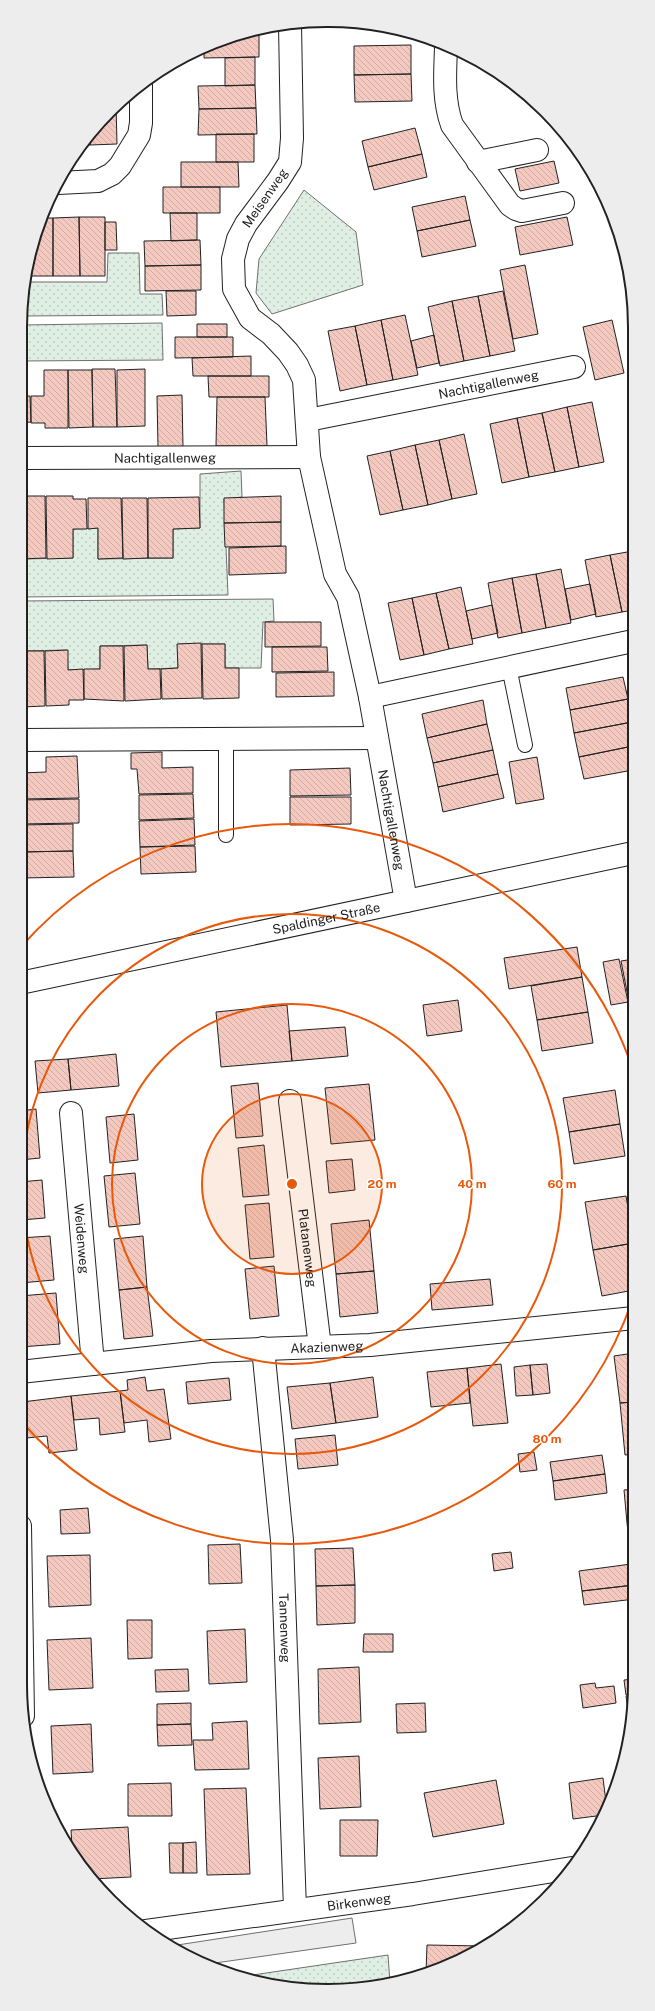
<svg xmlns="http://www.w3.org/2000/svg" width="655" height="2011" font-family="'Public Sans',sans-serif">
	<defs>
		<pattern id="park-dots" width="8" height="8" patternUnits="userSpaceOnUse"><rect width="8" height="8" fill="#e0efe3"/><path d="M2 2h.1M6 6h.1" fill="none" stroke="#c0cdc2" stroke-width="1.8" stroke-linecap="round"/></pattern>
		<pattern id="building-back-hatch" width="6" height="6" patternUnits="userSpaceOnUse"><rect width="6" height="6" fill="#f3c9c0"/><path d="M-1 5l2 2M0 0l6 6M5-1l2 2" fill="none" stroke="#d0aca5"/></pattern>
	</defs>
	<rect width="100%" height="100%" fill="#fff"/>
	<path fill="url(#park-dots)" stroke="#6f6f6f" d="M304,190L356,232L363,285L272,314L256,293L259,259Z
		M108,253H139L140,294H162L163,315L21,316L24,282H107Z
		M162,323L163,360L20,361V325Z
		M241,471L242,497L224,499L228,595L20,597V559L73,558V529L98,528V559L173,558V529L200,528V474Z
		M273,599L274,621L263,622L261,668H225V644H178V668L148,669L147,645L100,646V669L68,670L67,650L20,651V671V601Z
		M388,1955L390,1983L347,1990L288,1988L246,1976Z"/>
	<path fill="#ededed" stroke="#6f6f6f" d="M352,1918L356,1943L208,1964L191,1959L171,1946Z"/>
	<path fill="url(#building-back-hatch)" stroke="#222" d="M359,23L388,26L392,27H359Z
		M259,28V33H245Z
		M245,33H259V57L204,58V46Z
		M411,45V74L354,75V46Z
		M255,57V85L225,86V58Z
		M411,74L412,101L355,102L354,75Z
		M255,85L256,108L199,109L198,86Z
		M116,105L117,144L90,145V134Z
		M256,108L257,134L198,135L199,109Z
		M415,128L422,154L368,167L362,141Z
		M90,134V145H81Z
		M216,134H254V162H216Z
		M422,154L427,177L374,190L368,167Z
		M554,161L559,183L520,191L515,169Z
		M181,162H238L239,187H181Z
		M163,187H220V213H163Z
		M465,196L470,220L417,231L412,207Z
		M170,213H197V240L171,241Z
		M79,217H105V276H80Z
		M79,217L80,276H53V218Z
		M567,217L573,245L520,255L515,227Z
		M41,218H53V276H28L27,263Z
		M470,220L476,246L422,257L417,231Z
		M105,222H116L117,250H105Z
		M200,240L201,265L145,266L144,241Z
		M201,265V290L145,291V266Z
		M525,265L538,334L513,339L500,270Z
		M166,291H196V315L167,316Z
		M503,291L515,351L490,356L478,296Z
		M478,296L490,356L464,361L452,301Z
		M452,301L464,361L440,366L428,307Z
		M405,315L418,375L393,380L381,320Z
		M381,320L393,380L367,385L355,326Z
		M612,320L624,373L595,380L583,327Z
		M197,324H227V337H197Z
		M355,326L367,385L340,391L328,331Z
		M434,335L439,363L417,368L411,341Z
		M175,337H233V357L175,358Z
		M251,356V376H193L192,358Z
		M92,369H115L117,427H93Z
		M145,369V426L117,427V370Z
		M44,370H68V428H45V423H31V396H44Z
		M68,370H92L93,427L69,428Z
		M208,376H269V397H209Z
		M182,395L183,447H158L157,396Z
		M20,396H30L31,422L20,423Z
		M217,397H265L267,446H216Z
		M592,402L604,462L579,467L567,407Z
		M567,407L579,467L555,472L542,413Z
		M542,413L555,472L529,477L517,418Z
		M517,418L529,477L502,483L490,424Z
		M464,434L477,494L452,499L439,440Z
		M439,440L452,499L428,505L415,445Z
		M415,445L428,505L403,510L390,451Z
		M390,451L403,510L380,515L367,456Z
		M20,496H45L46,558L20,559Z
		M46,496H73V499H86L87,529H73V558L47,559Z
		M281,496V522L224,523V498Z
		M199,497L200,528L173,529V558H148V498Z
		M88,498H121L123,558L98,559V528L88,529Z
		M122,498H147L148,558L123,559Z
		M281,522V546L225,547L224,523Z
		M286,546V573L229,575V548Z
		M633,551V610L622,612L610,555Z
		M610,555L622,612L596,617L585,560Z
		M561,569L571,623L546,628L536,574Z
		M536,574L546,628L522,633L512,578Z
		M512,578L522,633L498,638L488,583Z
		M590,584L596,614L571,620L565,589Z
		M461,587L473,644L449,649L436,593Z
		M436,593L449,649L424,655L412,598Z
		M412,598L424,655L400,660L388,603Z
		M492,605L498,633L472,639L466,611Z
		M265,622H321V646L265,647Z
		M201,643L202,698L162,699L161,669L178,668L177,644Z
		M202,644H225V668H239V698L203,699Z
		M147,645L148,669H160L161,699L125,701L124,646Z
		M100,646H123L124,701L84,699V669H100Z
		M272,647H327L328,671L272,672Z
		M68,650V670L83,669L84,700H69V705L46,706L45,651Z
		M20,651H44L45,706L22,707L21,701H20Z
		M334,672V696L276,697V673Z
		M623,677L628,699L570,710L566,688Z
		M628,699L632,722L574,733L570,710Z
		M483,700L487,724L427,738L422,714Z
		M632,722L633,746L579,757L574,733Z
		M487,724L493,750L433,763L427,738Z
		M633,746V770L584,779L579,757Z
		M493,750L498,774L438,787L433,763Z
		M162,752V768L193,767V793L139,794L137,769H131V753Z
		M77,756L79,798L20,799V773L46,772V757Z
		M537,757L544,799L516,804L509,762Z
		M350,768L351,795L290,796V770Z
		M498,774L504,798L443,812L438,787Z
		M193,794L194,818L139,820V795Z
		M290,797H351V824L290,825Z
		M79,799V823L20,824V800Z
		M194,819L195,845L140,847L139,821Z
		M73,824V851L20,852V825Z
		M195,846L196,872L141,874L140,847Z
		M73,851L74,877L20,878V852Z
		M577,947L582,977L509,989L504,958Z
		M619,959L628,1002L611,1005L603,962Z
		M634,959V1001L629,1002L621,961Z
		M582,977L588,1012L537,1020L531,986Z
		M458,1000L462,1031L427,1036L423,1005Z
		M287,1005L292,1061L221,1067L216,1012Z
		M588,1012L593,1043L542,1051L537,1020Z
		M345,1027L348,1056L292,1061L289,1031Z
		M116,1054L119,1086L71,1090L68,1059Z
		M68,1059L71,1090L38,1093L35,1061Z
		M258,1083L263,1136L236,1138L231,1086Z
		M369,1084L375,1140L331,1144L325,1088Z
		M615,1090L620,1124L569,1132L563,1098Z
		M36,1109L40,1158L20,1160V1111Z
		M134,1114L138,1160L110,1163L106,1117Z
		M620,1124L625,1156L574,1164L569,1132Z
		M264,1145L269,1195L243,1197L238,1148Z
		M352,1159L355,1190L329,1193L326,1161Z
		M135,1173L140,1224L109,1227L104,1176Z
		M42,1180L45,1218L21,1220L20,1182Z
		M626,1196L634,1243L593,1250L585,1202Z
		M269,1203L274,1257L250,1259L245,1205Z
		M369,1220L374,1271L336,1274L331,1224Z
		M50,1236L54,1280L20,1283V1238Z
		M143,1236L147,1287L119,1290L114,1239Z
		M634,1243V1290L602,1296L593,1250Z
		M274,1266L279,1316L250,1319L245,1269Z
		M374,1271L378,1313L340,1317L336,1274Z
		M490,1279L493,1305L432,1310L430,1284Z
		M147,1287L153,1336L124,1339L119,1290Z
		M56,1293L60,1344L20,1347V1296Z
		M634,1353V1402L620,1403L614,1356Z
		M501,1364L508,1423L473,1426L467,1368Z
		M547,1364L550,1393L533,1395L530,1365Z
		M530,1365L533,1395L516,1396L514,1367Z
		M467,1368L470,1403L431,1407L427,1372Z
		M145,1377L147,1391L164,1389L171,1439L149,1442L147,1420L124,1423L120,1391L128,1390L127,1380Z
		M373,1377L378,1417L336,1423L330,1383Z
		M229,1378L231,1400L188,1404L186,1382Z
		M330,1383L336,1423L292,1429L287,1387Z
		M120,1391L125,1432L100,1435L99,1418L74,1420L71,1396Z
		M71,1396L77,1450L49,1453L47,1436L26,1438L22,1402Z
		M634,1402L635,1454L625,1455L620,1403Z
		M335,1435L338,1465L298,1469L295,1439Z
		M534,1452L537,1470L520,1472L518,1454Z
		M602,1455L605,1474L553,1481L550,1462Z
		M605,1474L607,1493L555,1500L553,1481Z
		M635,1489V1522L627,1523L624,1490Z
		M88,1508L90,1533L61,1534L60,1510Z
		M635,1522V1559L631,1560L627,1523Z
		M240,1544L242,1583L209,1584L208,1545Z
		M353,1548L355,1585L316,1586L315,1549Z
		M511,1552L513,1568L494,1571L492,1554Z
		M90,1555L91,1605L49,1607L47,1556Z
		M631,1564L634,1585L582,1591L579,1571Z
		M355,1585V1623L317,1625L316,1586Z
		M634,1585L635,1599L584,1605L582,1591Z
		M127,1620H152V1658L128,1659Z
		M245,1629L247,1682L209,1684L207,1631Z
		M364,1634H393V1652H363Z
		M91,1638L93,1688L49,1690L47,1640Z
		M359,1667L361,1722L319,1724L318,1669Z
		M188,1669L189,1691L156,1692L155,1670Z
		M635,1679L634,1695H626L624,1680Z
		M595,1683L596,1688L614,1686L616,1703L583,1708L580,1685Z
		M634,1695L632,1710L628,1711L626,1696Z
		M191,1703V1724L157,1725V1704Z
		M425,1703L426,1732L397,1733L396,1704Z
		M628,1711H632L631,1726H630Z
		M247,1721L249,1769L195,1770L193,1740H213L212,1723Z
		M91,1724L93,1772L53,1774L51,1726Z
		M191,1724L192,1745L158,1746L157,1725Z
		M359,1756L361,1807L320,1809L318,1758Z
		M603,1778L607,1810L604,1815L573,1819L569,1783Z
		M496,1780L504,1824L433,1837L424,1793Z
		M171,1783L172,1816H128V1784Z
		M246,1788L250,1874L207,1875L204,1789Z
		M340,1820H378L377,1856H340Z
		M128,1827L131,1877L92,1879L72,1846L71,1830Z
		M196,1842L197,1873H183V1843Z
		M169,1843H183V1873H170Z
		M427,1945L483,1946L426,1972Z"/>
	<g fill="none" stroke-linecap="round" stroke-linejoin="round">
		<g stroke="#222" stroke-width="16">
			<path id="service" d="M509,667L525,745
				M226,739V835"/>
		</g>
		<g stroke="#222" stroke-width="24">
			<g id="minor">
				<path id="s1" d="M290,24L292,138L290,162L278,181L246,224L238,239L233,259L234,289L250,318L271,334L288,352L297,365L304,380L309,457L335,574L348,597L370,697L406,901"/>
				<path d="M446,48C445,74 443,100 452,125L510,205L516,209L522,211L563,203"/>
				<path d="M478,162L537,150"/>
				<path d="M58,183L98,181L112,174L120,166L139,135L141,123V85"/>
				<path id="s2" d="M308,420L574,367"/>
				<path id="s3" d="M20,458L309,457"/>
				<path d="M370,697L633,641"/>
				<path d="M20,740L377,738"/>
				<path id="s4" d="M290,1101L320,1347"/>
				<path id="s5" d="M71,1113L93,1364"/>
				<path id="s6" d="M263,1348L282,1540L295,1909"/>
				<path id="s7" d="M20,1372L211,1351L370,1345L634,1318"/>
				<path d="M20,1526L23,1716"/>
				<path id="s8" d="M146,1931L413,1894L572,1868"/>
			</g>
		</g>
		<g stroke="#222" stroke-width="24">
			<g id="tertiary">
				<path id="s9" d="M20,983L633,853"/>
			</g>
		</g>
		<use href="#service" stroke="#fff" stroke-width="14"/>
		<use href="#minor" stroke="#fff" stroke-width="22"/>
		<use href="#tertiary" stroke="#fff" stroke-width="22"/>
	</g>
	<circle cx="292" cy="1184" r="90" fill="#e8590c" fill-opacity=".12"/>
	<g fill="none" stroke="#e8590c" stroke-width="2">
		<circle cx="292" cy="1184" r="90"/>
		<circle cx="292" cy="1184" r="180"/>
		<circle cx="292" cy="1184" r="270"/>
		<path d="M633 1298A360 360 0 0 1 20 1420M20 948A360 360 0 0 1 633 1070"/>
	</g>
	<g text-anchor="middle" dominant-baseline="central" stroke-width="3" stroke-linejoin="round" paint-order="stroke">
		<g font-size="13" fill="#222" stroke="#fff">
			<text transform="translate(265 198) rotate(-55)">Meisenweg</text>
			<text stroke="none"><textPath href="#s2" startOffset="184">Nachtigallenweg</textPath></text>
			<text stroke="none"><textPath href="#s3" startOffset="145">Nachtigallenweg</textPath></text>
			<text stroke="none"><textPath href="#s1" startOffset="849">Nachtigallenweg</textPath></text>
			<text stroke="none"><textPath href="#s9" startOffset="313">Spaldinger Straße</textPath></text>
			<text stroke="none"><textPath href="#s5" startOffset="126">Weidenweg</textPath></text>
			<text stroke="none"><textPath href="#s4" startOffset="148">Platanenweg</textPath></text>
			<text stroke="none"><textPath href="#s7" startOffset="308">Akazienweg</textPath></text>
			<text stroke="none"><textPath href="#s6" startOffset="281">Tannenweg</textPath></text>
			<text stroke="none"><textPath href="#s8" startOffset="215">Birkenweg</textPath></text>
		</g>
	</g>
	<path d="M0 0H655V2011H0ZM327 27H328A300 300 0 0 1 628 327V1684A300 300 0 0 1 328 1984H327A300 300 0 0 1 27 1684V327A300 300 0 0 1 327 27Z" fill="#ededed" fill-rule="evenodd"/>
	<path fill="none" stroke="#222" stroke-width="2" d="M327 27H328A300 300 0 0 1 628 327V1684A300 300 0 0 1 328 1984H327A300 300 0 0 1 27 1684V327A300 300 0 0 1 327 27Z"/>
	<circle cx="292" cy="1184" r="6" fill="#e8590c" stroke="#fff" stroke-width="2"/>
	<g font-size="12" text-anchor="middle" font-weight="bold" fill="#e8590c" stroke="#fff" stroke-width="3" stroke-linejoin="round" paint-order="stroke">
		<text x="382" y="1188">20 m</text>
		<text x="472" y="1188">40 m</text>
		<text x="562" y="1188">60 m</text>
		<text x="547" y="1443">80 m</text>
	</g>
</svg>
